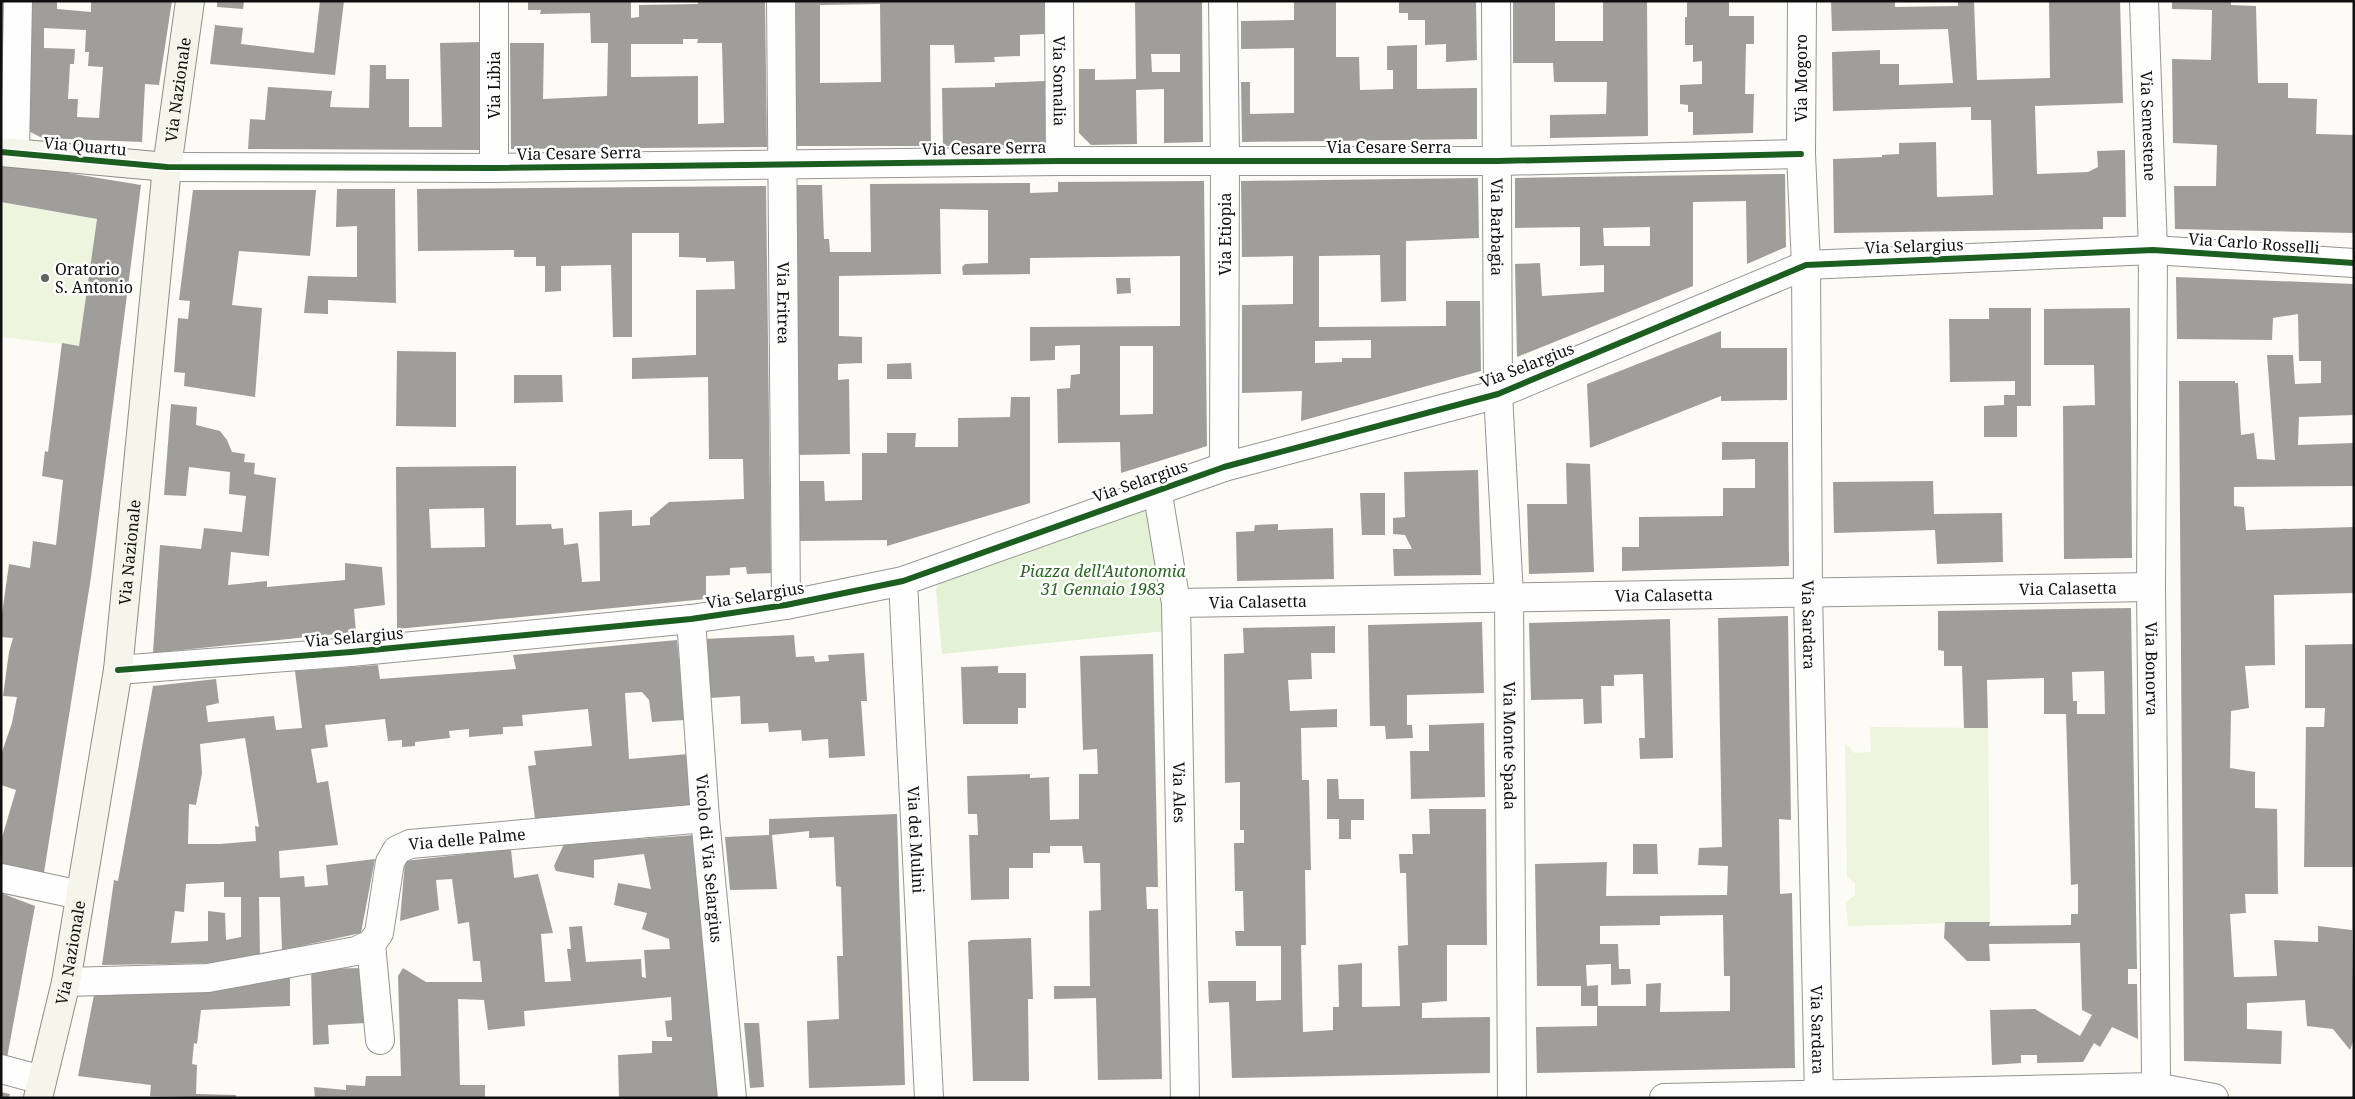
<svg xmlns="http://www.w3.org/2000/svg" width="2355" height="1099" font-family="'Noto Serif',serif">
	<rect width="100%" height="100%" fill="#fcfbf5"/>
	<path fill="#e3f1d5" d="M1144,506L1155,519L1165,631L942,654L936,589L941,581Z"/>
	<path fill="#edf5df" d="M1,202L97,219L79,346L1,337Z
		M1870,727L1988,728L1990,922L1848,926L1846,902L1855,895V883L1847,877L1845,743L1855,753L1871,752Z"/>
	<path fill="#a09e9a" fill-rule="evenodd" d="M1,1H9L6,136H1Z
		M31,1H57V9L91,12V1H172L159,85L145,84L142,142L42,138L23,128ZM44,28L86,30L85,52H89L88,66L103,67L99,118L77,117L78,99H68L70,64H74L75,49L44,48Z
		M217,1H244L243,9L217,7Z
		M320,1H344L335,75L210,64L215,25L243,28L241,44L314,53Z
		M528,1H631V18L639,17V5L698,4V1H765L767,147L511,149L510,43H544L543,99L607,96L608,43H591L590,13L540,14L541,10H528ZM683,39H698L697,43H722L724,123L698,124V76L631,77V44H683Z
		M794,1H1044V34L1020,35V56L994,57L995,62L955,63L954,45H930L931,146H796ZM880,4L881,82L820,83V5Z
		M1135,1H1202L1203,142L1164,143V89L1136,90L1137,144L1091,145L1079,133V69H1095V80L1136,79ZM1151,54H1180V72H1152Z
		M1294,1H1336V57H1359L1360,90L1393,89V70H1387V46L1417,45V89L1477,88V139L1242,142L1241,82H1250V114L1294,113V48L1241,49V21L1294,20Z
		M1399,1H1476L1477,60L1446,62V44L1425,45V20H1408V13H1399Z
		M1513,1H1555V41H1603V1H1647L1648,136L1550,138V115L1606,114L1607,82H1554L1553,63H1513Z
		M1687,1H1729V16H1754V44H1746L1745,94H1754L1753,133L1693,135V112H1688V105L1680,104V85L1702,84V61L1693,62V45H1685V17H1687Z
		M1831,1H1895V7L1958,6V1H1974L1977,80L2050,78L2049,1H2120L2123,103L2035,106L2037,174L2088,172L2098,167L2097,151L2125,150L2126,217H2103V229L1834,233L1833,159L1882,157V155L1899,154V143L1936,142L1937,197L1993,195L1991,120H1971V107L1833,111L1832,52L1880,50V64H1899V85L1953,83L1948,29L1832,31Z
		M2172,1H2231V5L2256,6L2258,83H2288V98L2317,99L2316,134L2354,135V233L2175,229L2174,186H2216L2217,145L2173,143L2172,59L2211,60L2212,10L2172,9Z
		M482,42V150L248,149L250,119L265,120L268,87L332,91L330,107L369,108L370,65H386V79H409V127H442L440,43Z
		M1045,81V145L943,146L942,88L995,87V83Z
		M1,162L141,185L91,577L42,885L1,872V841L16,790L1,785V755L12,723L17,697L3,696L9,652L13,638L1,637V621L9,564L30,568L33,541L56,545L63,480L42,476L45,451L48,452L62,343L79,346L97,219L1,202Z
		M1785,174L1786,247L1747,264L1746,201L1693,202V286L1517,357L1515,264L1540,263L1542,296L1604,292V265L1580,266V227L1515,228V178ZM1650,227V246H1604L1603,228Z
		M1478,178L1479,238L1406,241V301L1381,302L1380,255L1319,256V327L1446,326V301H1480L1481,371L1301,421L1302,391L1242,393V305L1293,304V256L1242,257L1241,181ZM1371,340V358H1342V362L1315,363V341Z
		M1204,181L1207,446L1121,473L1120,442L1058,443L1057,389L1070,388L1071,375L1080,374V345L1055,346V360L1030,361V327L1180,326V256L1030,258V274L963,275L962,267L965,264L988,263V210L940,209L941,274L839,276V336L862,337V363L838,364V380L849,379L850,454L799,455L796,185H822L824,239H829L830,252H871L870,184L1030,183V193L1058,192V182ZM1120,346H1153V414L1120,415Z
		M766,186L771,573L747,574L746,567L730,568V575L706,576V599L397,629L396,467L516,466V525L551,524L552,529L563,528L564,545L578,543L582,582L600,581L599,512L632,510V526L650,525V518L669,502L744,499L743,459H709L708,377L632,379V358L696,355V290L735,289L734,261L706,262V258L679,257V233H632V337H613L611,265L561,266V291L545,292V266H536V257H514V250L418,251L417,189ZM484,508L485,547L431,548L429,509Z
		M337,189H395L396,303L328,300V314L304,313L308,276L357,277V226L336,227Z
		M193,190H316L310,256L239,251L232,305L262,308L255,397L184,386L185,373L174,372L178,318L188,319L190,301L179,300Z
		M2176,277L2354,284V415L2299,417L2298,445L2354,443V486L2234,487V506L2244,507L2246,530L2354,527V593L2274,595L2275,665L2245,666L2249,708L2231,711L2230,768L2255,772V808L2277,809L2278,894H2245L2246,913L2230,914L2234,977L2277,976L2274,940L2318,942V926L2352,930L2354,1039L2350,1050L2333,1029L2307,1026L2305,1000L2247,1003V1029L2282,1031L2281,1064L2184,1061L2179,381H2235V383H2238L2241,435L2254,433L2257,459L2275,460L2267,355H2293L2295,384L2321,383V361H2299L2298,314L2273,318L2272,340L2177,339Z
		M1116,278H1130L1131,293L1117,294Z
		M1989,308H2031V406H2017V437H1984V406L2004,405V395H2015V381L1950,382L1949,319H1989Z
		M2130,308L2132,558L2064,559L2063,406L2095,405L2094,365H2044V309Z
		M1721,331V348H1787V400L1721,401V396L1590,448L1587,384Z
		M397,351L456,352V427L396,426Z
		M911,363L912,379H887V364Z
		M514,375H562L563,402L514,403Z
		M1011,397H1030V503L887,546V540L800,541L799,481H824L825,501L862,500V453H887V433H916L915,447H958V418L1010,417Z
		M171,404L197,407L196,425L220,431L227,440L232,452L245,454L244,462L255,463L254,474L276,478L269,556L231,552L228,585L267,581V587L345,580V563L382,567L385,605L354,609L356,632L153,653L160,545L201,549L204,528L242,532L246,496L229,494L230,472L189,467L186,496L164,495Z
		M1722,442H1788L1789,566L1622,571V547H1639V517L1723,516V488H1755V459L1722,460Z
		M1566,463L1590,464L1594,572L1529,574L1527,504H1567Z
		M1478,470L1481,575L1394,576L1393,549H1412L1405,535L1393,534V518L1405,517L1404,472Z
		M1933,481L1934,514L2002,513L2003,562L1937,564L1935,530L1834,533L1833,482Z
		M1360,493H1385V535H1362Z
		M1278,524V530L1333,528L1334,579L1237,581L1236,532L1254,531L1255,525Z
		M2131,608L2137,969H2128V984H2137L2138,1039L2112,1027L2100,1047L2094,1043L2083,1062L2037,1063V1055H2021V1063L1992,1065L1990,1010L2035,1009L2080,1036L2092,1015L2082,1010L2080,943L1989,944L1990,961H1967L1944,938L1945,922H1990L1989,926L2071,925V914H2078V884L2071,885L2066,714H2044V678L1987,680L1988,728H1964L1962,666H1944V651L1938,650V611ZM2104,671L2105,714H2077V701H2073L2072,672Z
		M1788,616L1791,820L1779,819L1780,894L1792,893L1795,1068L1537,1073L1536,1027L1597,1026V1006H1581V986H1537L1535,864L1607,862L1606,896L1727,895L1728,866L1698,865L1699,848L1722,847L1718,618ZM1723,915L1724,976H1730V1011L1660,1012L1661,983L1646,984V1006H1598V985L1587,986L1586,965L1611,964V985L1631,984L1630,969H1619L1618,944H1600V926L1660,925V916Z
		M1670,619L1673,758L1640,759L1639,738H1645L1643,674L1614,675V686H1601L1602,723L1584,724L1583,699L1531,700L1529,623Z
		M1482,622L1484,693L1407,695V725H1412L1413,738L1386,739L1385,726H1370L1368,625Z
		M1335,626V653H1311L1312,679L1288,680L1290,711L1337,709V727L1301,728L1302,780H1309L1311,870H1305L1306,945H1301L1303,1032L1333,1030V1007H1339L1338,965L1362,963V1007L1400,1006L1398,946L1408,945L1406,873H1400L1399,854H1413L1412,834H1430L1429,809H1486L1487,945H1447V1001L1422,1003V1018L1490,1017V1073L1232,1078L1229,1002L1209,1003L1208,981H1256V1001L1281,1000V946H1236L1235,931H1244L1243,891H1235L1234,843H1244V830H1240V782L1225,783L1224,654L1244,653L1243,628Z
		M794,635L796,657L814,656L815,662L829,661L828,655L864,653L867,701H861L865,756L829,758L828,739L802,741L801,730L769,732L768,723L741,724L740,696L710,698L703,639Z
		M677,640L685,720L652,722L649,700L642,692L625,693L629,759L689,754L694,806L535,819L528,766L536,765L534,751L592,746L588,709L522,715L523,726L503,727V734L469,737V729L449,731L450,738L415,742V746L402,747V740L388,741L385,719L325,725L328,747L311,749L317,783L328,781L338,845L279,851L280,878L304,876L305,887L328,885L326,865L375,859L361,933L282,950L280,897H259L260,956L227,963L102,965L114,880L118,881L153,686L216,679L219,703L206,706L208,722L274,716L276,730L302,728L295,671L378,665L380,679L516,669L513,655ZM245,738L259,827L255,826L256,841L220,844H188L189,804L196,805L202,773L200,744ZM224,882V897H241V937L226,940L225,913L208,911V941L171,943L175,911L184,912L186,884Z
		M2354,644V867H2304L2306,727H2324L2325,708H2305V645Z
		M1153,654L1158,887H1146L1147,909H1158L1162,1079L1098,1080L1096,998L1054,999V986H1090L1089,911L1101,910L1100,863H1084L1082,846H1050V853H1033V868H1009V899L971,900L969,835H978L977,814H968L967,776L1030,774V778L1049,777L1050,820L1079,819V774H1098L1097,749L1083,750L1080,656Z
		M998,666V673H1026V708H1018V724H963L961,667Z
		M1484,723L1485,797L1411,799L1410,751H1429V725Z
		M1327,779H1338L1339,799H1364V820H1351V839H1339V819H1327Z
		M897,814L905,1085L809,1088L807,1021L839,1019L837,956H843L841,887L836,886L834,837L809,838V831L772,835L777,889L730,890L725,837L769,835V819Z
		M696,835L715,994L718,1097L619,1098L618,1055L652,1053V1041H672V1037H667L665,1021L672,1020L671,997L524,1011L525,1026L488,1030L484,1000L458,999L460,1085H485V1098H315L314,1087L346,1090V1085L365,1086L366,1076H401L398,976L403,968L426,982H482L480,961H473L469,922L458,924L452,879L436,880L439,910L400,921L405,861L511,849L514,878L538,874L553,933L541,934L545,982L571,981L567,949H571L569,927L582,926L586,962L641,959L642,977L646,978L644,950L670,949L669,939L642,929L647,913L614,905L618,883L651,889L644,854L594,860V878L556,871L554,866L564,844Z
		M1633,844H1657L1658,874H1633Z
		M1,893L35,906L7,1058L1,1056Z
		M1031,938L1033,999H1028L1029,1081H973L968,942L971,940Z
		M363,968L366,1023L328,1025L329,1044L313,1045L311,969Z
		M290,973V1006L201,1010L197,1044L194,1043L192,1064L197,1065L196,1094L236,1095V1098L150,1096L151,1085L78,1076L95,990Z
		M744,1023H759L764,1087L750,1088Z
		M1,1092L10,1094L9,1098H1Z"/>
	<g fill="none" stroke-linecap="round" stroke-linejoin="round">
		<g stroke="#969593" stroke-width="30">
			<g id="street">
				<path d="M494,1V168"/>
				<path id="s1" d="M781,1L786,605"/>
				<path id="s2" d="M1059,1L1060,161"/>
				<path d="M1223,1L1225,161L1224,467"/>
				<path id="s3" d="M1496,1L1498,394L1509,596L1512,1098"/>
				<path id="s4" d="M1802,1L1801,154L1806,265L1808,592L1819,1098"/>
				<path id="s5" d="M2144,1L2153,250L2151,587L2156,1073L2155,1087"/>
				<path d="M15,153L18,1"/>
				<path d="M167,167L494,168L1060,161H1498L1801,154"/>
				<path id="s6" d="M1157,489L1176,603L1185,1098"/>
				<path id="s7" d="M903,581L929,1098"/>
				<path id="s8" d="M1176,603L2151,587"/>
				<path id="s9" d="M691,619L705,818L732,1098"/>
				<path d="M118,670L351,652L691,619L786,605L903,581L1224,467L1498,394L1806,265L2153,250L2354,263"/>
				<path d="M1,878L80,895"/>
				<path d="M371,944L380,1040"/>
				<path id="s10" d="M66,982L208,978L356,951L371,944L379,933L390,862L397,850L410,844L705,818"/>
				<path d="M1,1069L42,1080"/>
				<path d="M1664,1098L2155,1087L2214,1098"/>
			</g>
		</g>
		<g stroke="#8c8c89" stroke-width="30">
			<g id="secondary">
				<path d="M1,152L167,167"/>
				<path id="s11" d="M38,1098L66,982L118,670L167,167L190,1"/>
			</g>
		</g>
		<use href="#street" stroke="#fffefe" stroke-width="28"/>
		<use href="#secondary" stroke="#f5f5eb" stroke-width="28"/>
		<g stroke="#fff" stroke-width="9">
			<path id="cycleway" d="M1,152L167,167L494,168L1060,161H1498L1801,154
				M118,670L351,652L691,619L786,605L903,581L1224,467L1498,394L1806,265L2153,250L2354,263"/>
		</g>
		<use href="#cycleway" stroke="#1b5e20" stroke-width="6"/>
	</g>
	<circle fill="#626260" stroke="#fff" stroke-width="2" cx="45" cy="278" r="5"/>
	<g text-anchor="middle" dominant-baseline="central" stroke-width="5" stroke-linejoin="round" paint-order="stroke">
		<g font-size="16" fill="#0f0f0f" stroke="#fff">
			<text transform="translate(1801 78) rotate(-90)">Via Mogoro</text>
			<text stroke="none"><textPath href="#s2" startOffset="80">Via Somalia</textPath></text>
			<text transform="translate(494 85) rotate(-90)">Via Libia</text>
			<text stroke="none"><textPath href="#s11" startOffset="1019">Via Nazionale</textPath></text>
			<text stroke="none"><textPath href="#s5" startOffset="125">Via Semestene</textPath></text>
			<text transform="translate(85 146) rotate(5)">Via Quartu</text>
			<text x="1389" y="147">Via Cesare Serra</text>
			<text transform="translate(984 148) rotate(-1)">Via Cesare Serra</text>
			<text transform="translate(579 153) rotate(-1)">Via Cesare Serra</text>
			<text stroke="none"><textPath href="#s3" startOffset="226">Via Barbagia</textPath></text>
			<text transform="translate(1225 234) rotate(-90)">Via Etiopia</text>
			<text transform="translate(2254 243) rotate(4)">Via Carlo Rosselli</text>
			<text transform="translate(1914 246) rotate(-2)">Via Selargius</text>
			<text stroke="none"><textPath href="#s1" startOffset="302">Via Eritrea</textPath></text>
			<text transform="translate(1527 365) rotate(-21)">Via Selargius</text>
			<text transform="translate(1140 481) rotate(-19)">Via Selargius</text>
			<text stroke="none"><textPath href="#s11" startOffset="554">Via Nazionale</textPath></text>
			<text stroke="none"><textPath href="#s8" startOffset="892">Via Calasetta</textPath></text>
			<text stroke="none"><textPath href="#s8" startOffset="488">Via Calasetta</textPath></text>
			<text transform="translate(755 595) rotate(-9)">Via Selargius</text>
			<text stroke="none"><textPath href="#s8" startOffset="82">Via Calasetta</textPath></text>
			<text stroke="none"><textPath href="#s4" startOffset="624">Via Sardara</textPath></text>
			<text transform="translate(354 637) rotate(-5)">Via Selargius</text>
			<text stroke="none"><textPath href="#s5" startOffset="668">Via Bonorva</textPath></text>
			<text stroke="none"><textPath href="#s3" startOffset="745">Via Monte Spada</textPath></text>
			<text stroke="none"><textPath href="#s6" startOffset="305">Via Ales</textPath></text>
			<text stroke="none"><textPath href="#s7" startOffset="259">Via dei Mulini</textPath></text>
			<text stroke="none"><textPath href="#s10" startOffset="480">Via delle Palme</textPath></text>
			<text stroke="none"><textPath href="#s9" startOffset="240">Vicolo di Via Selargius</textPath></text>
			<text stroke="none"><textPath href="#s11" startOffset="149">Via Nazionale</textPath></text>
			<text stroke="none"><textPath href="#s4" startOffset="1029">Via Sardara</textPath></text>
		</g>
		<g font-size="16" fill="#0f0f0f" stroke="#fff" text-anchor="start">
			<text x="55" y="269">Oratorio<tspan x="55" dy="18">S. Antonio</tspan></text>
		</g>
		<g font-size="16" font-style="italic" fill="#296620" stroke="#fff">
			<text x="1103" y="571">Piazza dell'Autonomia<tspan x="1103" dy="18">31 Gennaio 1983</tspan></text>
		</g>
	</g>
	<rect width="2355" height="1099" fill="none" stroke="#0f0f0f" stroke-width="5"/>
</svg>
